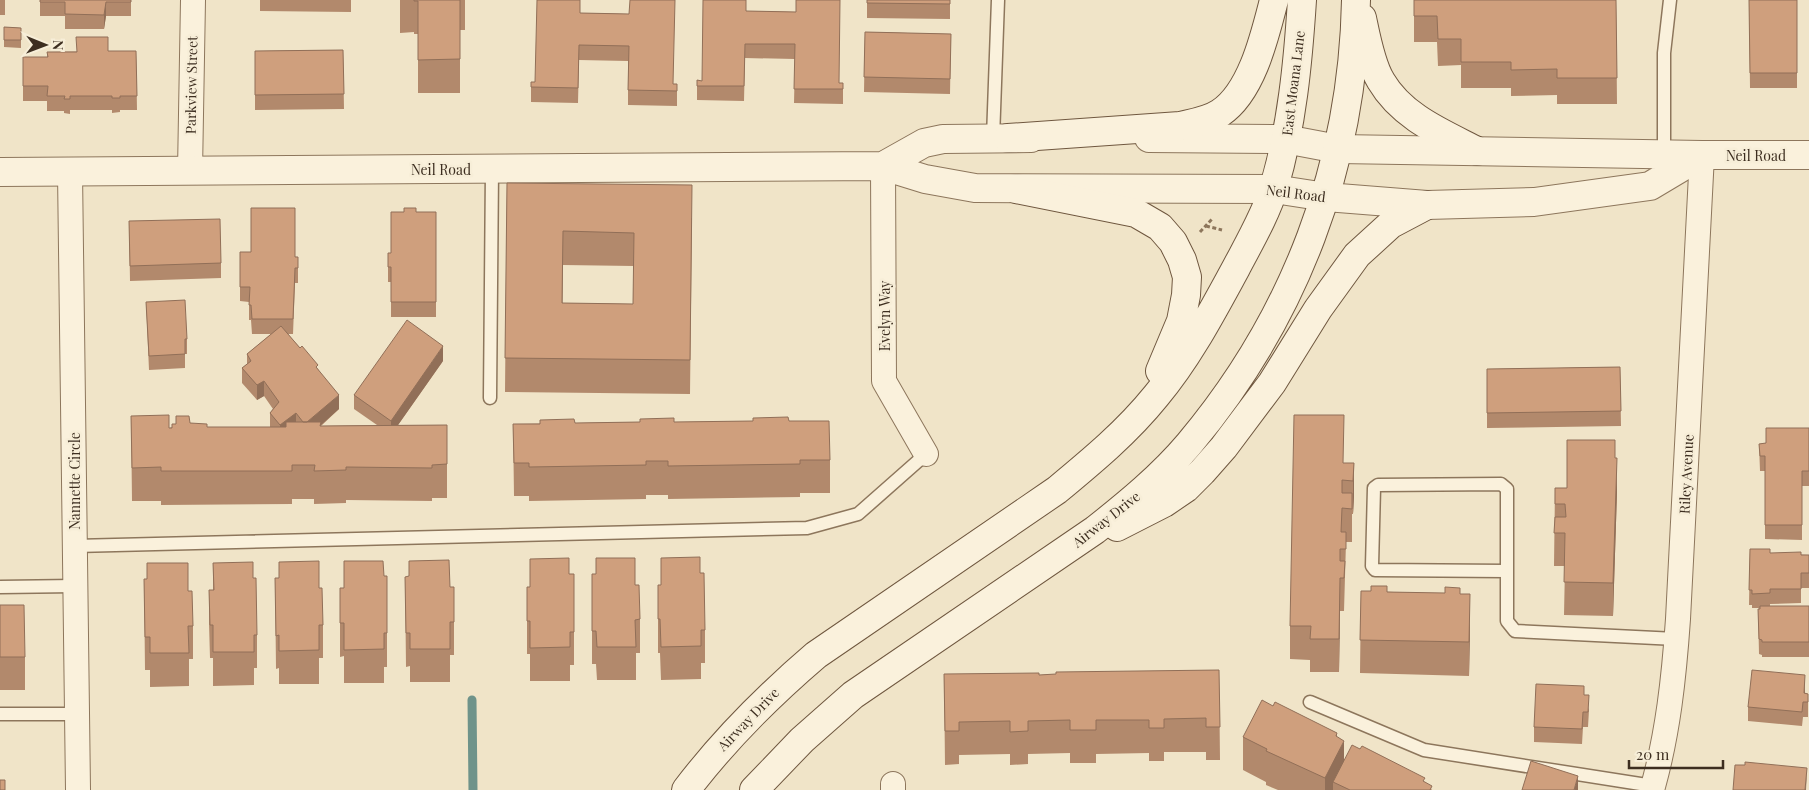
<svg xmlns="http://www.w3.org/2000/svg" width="1809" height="790" font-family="'Playfair Display',serif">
	<rect width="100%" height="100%" fill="#f0e4c8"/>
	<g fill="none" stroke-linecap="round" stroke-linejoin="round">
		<path stroke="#6f938a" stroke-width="9" d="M472,700L473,790"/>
		<g stroke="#8d765c" stroke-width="15">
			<path id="service" d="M993,138L998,0
				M1664,156V53L1670,0
				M490,398L492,169
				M75,546L807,528L858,514L926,454
				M1506,571L1375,570L1372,566L1374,488L1378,485L1501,484L1507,489V621L1515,631L1676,639
				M0,587L75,586
				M1310,702L1424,750L1653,786
				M0,714H77"/>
		</g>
		<g stroke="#8d765c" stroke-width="26">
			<path id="minor" d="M883,166L884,381L926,454
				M190,171L193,0
				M70,172L78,790
				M893,790V784
				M1652,790C1668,734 1674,677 1678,619L1702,155"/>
		</g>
		<g stroke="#8d765c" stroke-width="30">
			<path id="tertiary" d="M1149,138L1285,139L1338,149L1702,155H1809
				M883,166L924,143L943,139L1031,138
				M0,172L883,166L925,179L975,188L1274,189L1326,197L1427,205L1534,202L1650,186L1702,155"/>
		</g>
		<g stroke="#6f573f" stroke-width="30">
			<path id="secondary" d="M1362,18C1366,37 1371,65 1381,81C1402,117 1442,133 1477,151
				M1008,138L1180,126C1193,123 1208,121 1220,113C1252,92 1265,35 1274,0
				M1016,189L1136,213L1160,227L1173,242L1182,260L1187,277L1186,295L1181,321L1160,371
				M1117,527L1164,503L1186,488L1202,472L1224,447L1272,383L1318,309L1357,255L1391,224L1427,205
				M686,790C724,740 768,696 816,655L1057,490C1092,461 1127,432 1156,396C1188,358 1212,312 1236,268C1248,245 1267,212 1274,187C1292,126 1298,62 1302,0
				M754,790L802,740L853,695L1095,530C1128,504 1162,476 1189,444C1295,318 1353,165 1356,0"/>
		</g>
		<path stroke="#8d765c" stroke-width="3" stroke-dasharray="4 2.5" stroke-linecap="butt" d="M1206,226L1222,230
			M1200,232L1213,218"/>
		<use href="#service" stroke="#faf1dc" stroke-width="12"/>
		<use href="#minor" stroke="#faf1dc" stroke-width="24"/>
		<use href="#tertiary" stroke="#faf1dc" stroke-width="28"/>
		<use href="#secondary" stroke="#faf1dc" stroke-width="28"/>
	</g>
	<path fill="#b2896c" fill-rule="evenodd" d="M0,0H5V15H0Z
		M40,0H131V16H106L104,29H65V16H40Z
		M260,0H351V12L260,11Z
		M400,0H465V30H460V93H418V34H414V32L400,33Z
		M867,0H950V19L867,18Z
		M1414,0H1616L1617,104H1557V95L1511,96V88H1461V65L1438,66L1437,42H1414Z
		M1749,0H1797V88H1750Z
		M746,11L796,12L839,83H843V104L794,103L795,59L745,58L744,101L697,100V80L702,81Z
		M580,13L629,14L673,84H677V106L628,105V61L579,60L578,103L531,102V82H535Z
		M4,27L21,28V48L4,47Z
		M865,32L951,34L950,94L864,92Z
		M343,50L344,109L255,110V51Z
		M108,51H136L137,110H120V112L112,113V110H70V114L64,113V111H47V101H23V57H47V52Z
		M507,183L692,218L690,394L505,392ZM563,265L634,266L633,304L562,303Z
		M404,212H436V317H391V282H388V267L391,253Z
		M129,221L221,263V278L130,281Z
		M240,252L298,257V283H295L293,334H288L318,369L339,409L321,426L377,425L354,409V395L443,361L398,425H447V498H432V501L346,500V503L314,504V499H292V504L161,505V501H132L131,416L169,428L190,423L207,427H270V413L273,409L264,396L257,400L242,383V368L247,364V354L271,334H252L251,320H249V302L240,301Z
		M146,302L187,339V354H185V368L149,370Z
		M1620,367L1621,426L1487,428V369Z
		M640,419L674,422L789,421L830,460V493H800V497L668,499V495H646V499L529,501V496H514L513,424L640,422Z
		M1809,428V486H1802V540L1765,539V471H1760L1759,444L1766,443Z
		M1615,458L1617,492L1613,616L1564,615L1565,566H1554L1555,488H1567Z
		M1343,463H1354V497L1353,514H1352V542H1346L1344,611H1340L1339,672H1310V660L1290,659V626Z
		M1750,549L1770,553L1809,555V588H1801V603L1770,604V606H1809V657H1762V655L1759,654L1758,609L1760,608H1752V605H1749Z
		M530,559L569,574H574V665H570V681H530V654H527V587H530Z
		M213,563L257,635V668H254V685L213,686V658H210L209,623V590H213Z
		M700,573L705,630V663H701V679L661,680L660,653H658V585H661Z
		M384,576L387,633V667H384V683H344V656L340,657V588H344Z
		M405,577L450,587L454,622V655H450V682H410V666L406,667Z
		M275,578L319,588L323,625V658H319V684H279V668L276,669Z
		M144,579L188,591L193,626V659H189V686L150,687V670H145Z
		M635,585L640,619V653H636V680H597L596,664H592V607Z
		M1361,591L1460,594L1470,627L1469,676L1360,673Z
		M0,605L25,657V690H0Z
		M1219,670L1220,760H1206V752H1164V761H1149V753L1096,754V763H1070V753L1028,754V764L1010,765V754L959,755V764L945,765L944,674L1039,675Z
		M1805,690V693L1808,694V717H1803L1802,726L1748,721V707Z
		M1584,695L1589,710L1588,727H1583L1582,744L1534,742V727Z
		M1243,737H1337L1344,761L1425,782L1432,790H1278L1266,785V782L1243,770Z"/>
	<path fill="#916f58" d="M106,2V16L104,29V15Z
		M563,231V265L562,336V303Z
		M443,346V361L391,435V421Z
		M264,381V396L257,400V385Z
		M339,395V409L321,425L305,424Z
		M296,413V428L280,440V425Z
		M1617,458V492L1613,616V583Z
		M1354,463V497L1353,514V481Z
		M1340,549V611L1339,672V639Z
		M1470,594V627L1469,676V642Z
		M1805,675V690L1804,702V693Z
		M1337,733V754L1344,741V774L1333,782V790H1325V778L1336,736Z
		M1807,768L1806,790H1805Z
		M1578,776V790H1574Z"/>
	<path fill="#cf9f7d" stroke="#916f58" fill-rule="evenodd" d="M40,0H131V2H106L104,15L65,14V2H40Z
		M414,0H460V59L418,60V1H414Z
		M537,0H580V13L629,14L630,0H675L673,84H677V91L628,90L629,46L579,45L578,88L531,87V82H535Z
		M703,0H746V11L796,12V0H840L839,83H843V89H794L795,44H745L744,86H697V80L702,81Z
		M867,0H950V4L867,3Z
		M1414,0H1616L1617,78H1557V69L1511,70V62H1461V39H1438L1437,16H1414Z
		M1749,0H1797V73H1750Z
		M4,27L21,28V40H4Z
		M865,32L951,34L950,79L864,77Z
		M76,37H108V51H136L137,96H120V98H112V96H70V99H64L65,96H47L48,86H23V57H48L47,52H77Z
		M343,50L344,94L255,95V51Z
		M507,183L692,185L690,360L505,358ZM563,231L634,233L633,304L562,303Z
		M251,208H295V257H298V268H295L293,319H252L251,305H249L250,287H240V252H251Z
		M404,208H416V212H436V302H391V267H388V253H391V212H404Z
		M220,219L221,263L130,266L129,221Z
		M185,300L187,339H185V354L149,356L146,302Z
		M407,320L443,346L391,421L354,395Z
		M281,326L300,348L302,346L318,365L316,367L339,395L307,422H303L296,413L280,425L270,413L279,402L264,381L257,385L242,368L251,361L247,354Z
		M1620,367L1621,411L1487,413V369Z
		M169,415V428H172V424H176V416H189L190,423L207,424V427H286V422H321L320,426L447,425V464L432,465V468L346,467V470L314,471L315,465H292V471H161V467L132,468L131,416Z
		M1294,415H1344L1343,463H1354L1353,481L1342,480V493H1352V509L1342,508L1341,532H1346V549H1340V561H1345L1344,578H1340L1339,639H1310L1311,626H1290Z
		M788,417L789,421H829L830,460H800V464L668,466V461H646V465L529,467V463H514L513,424H540V420L574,419L575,423L640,422V419L674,418V422L753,421V418Z
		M1766,428H1809V471H1802V525H1765V456H1760L1759,444L1766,443Z
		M1567,440H1615V458H1617L1613,583L1564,582L1565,533H1554L1555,517H1566L1565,504H1555V488H1567Z
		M1750,549H1770V553L1801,552V555H1809V573H1801V589H1770V593L1752,594V590H1749Z
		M700,557V573H704L705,630H701V646L661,647L660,619H658V585H661V558Z
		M569,558V574H574V632H570V647L530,648V621H527V587H530V559Z
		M596,558H635V585H639L640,619L635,620L636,647H597L596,631H592V574H596Z
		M449,560L450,587H454V622H450V649H410V633H406L405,577L409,576V561Z
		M319,561V588H322L323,625H319V650L279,651V635L276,636L275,578H279V562Z
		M344,561H383L384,576H387V633H384V649L344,650V623H340V588H344Z
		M253,562V578H256L257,635H254V652H213V625H210L209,590H214L213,563Z
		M147,563H188V591H192L193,626H188L189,653H150V637H145L144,579H147Z
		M1371,586H1387V592L1445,593V587L1460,588V594H1470L1469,642L1360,640L1361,591H1371Z
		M0,605H24L25,657H0Z
		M1760,606H1809V642H1762V640L1759,639L1758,609H1760Z
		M1219,670L1220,727H1206V718L1164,719V728H1149V720H1096V730H1070V720L1028,721V731L1010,732V721L959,722V731H945L944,674L1039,673V675L1056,674V672Z
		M1752,670L1805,675L1804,693L1808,694V702H1803L1802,712L1748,707Z
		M1536,684L1584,686V695H1589L1588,712H1583L1582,729L1534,727Z
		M1262,700L1273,706L1275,702L1337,733L1336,736L1344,741L1325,778L1266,751L1267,749L1243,737Z
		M1352,745L1360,749L1362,746L1425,778L1423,781L1432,786L1430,790H1350L1333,782Z
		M1531,761L1578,776L1574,790H1522Z
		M1745,762L1807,768L1805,790H1733L1735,765H1745Z
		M0,780H5V790H0Z"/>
	<g text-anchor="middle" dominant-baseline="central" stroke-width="5" stroke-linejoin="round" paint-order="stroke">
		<g font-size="14" fill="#3d2e20" stroke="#f7eed8">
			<text transform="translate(1293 83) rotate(-83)">East Moana Lane</text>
			<text transform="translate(191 85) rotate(-89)">Parkview Street</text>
			<text x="1756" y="155">Neil Road</text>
			<text x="441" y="169">Neil Road</text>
			<text transform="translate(1296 193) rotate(7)">Neil Road</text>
			<text transform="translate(884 316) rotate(-90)">Evelyn Way</text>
			<text transform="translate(1686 474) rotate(-87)">Riley Avenue</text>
			<text transform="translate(74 481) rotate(-90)">Nannette Circle</text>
			<text transform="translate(1106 519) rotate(-38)">Airway Drive</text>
			<text transform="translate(748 719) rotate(-46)">Airway Drive</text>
		</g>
	</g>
	<g transform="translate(45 45) rotate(91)" stroke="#f7eed8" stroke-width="4" paint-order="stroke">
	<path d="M0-4L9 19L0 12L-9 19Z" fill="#3d2e20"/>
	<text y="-8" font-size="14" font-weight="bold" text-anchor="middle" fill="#3d2e20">N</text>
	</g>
	<path d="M1629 760v8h94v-8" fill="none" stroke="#3d2e20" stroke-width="2.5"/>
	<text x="1636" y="760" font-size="15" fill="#3d2e20" stroke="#f7eed8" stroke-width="4" paint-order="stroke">20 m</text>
</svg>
